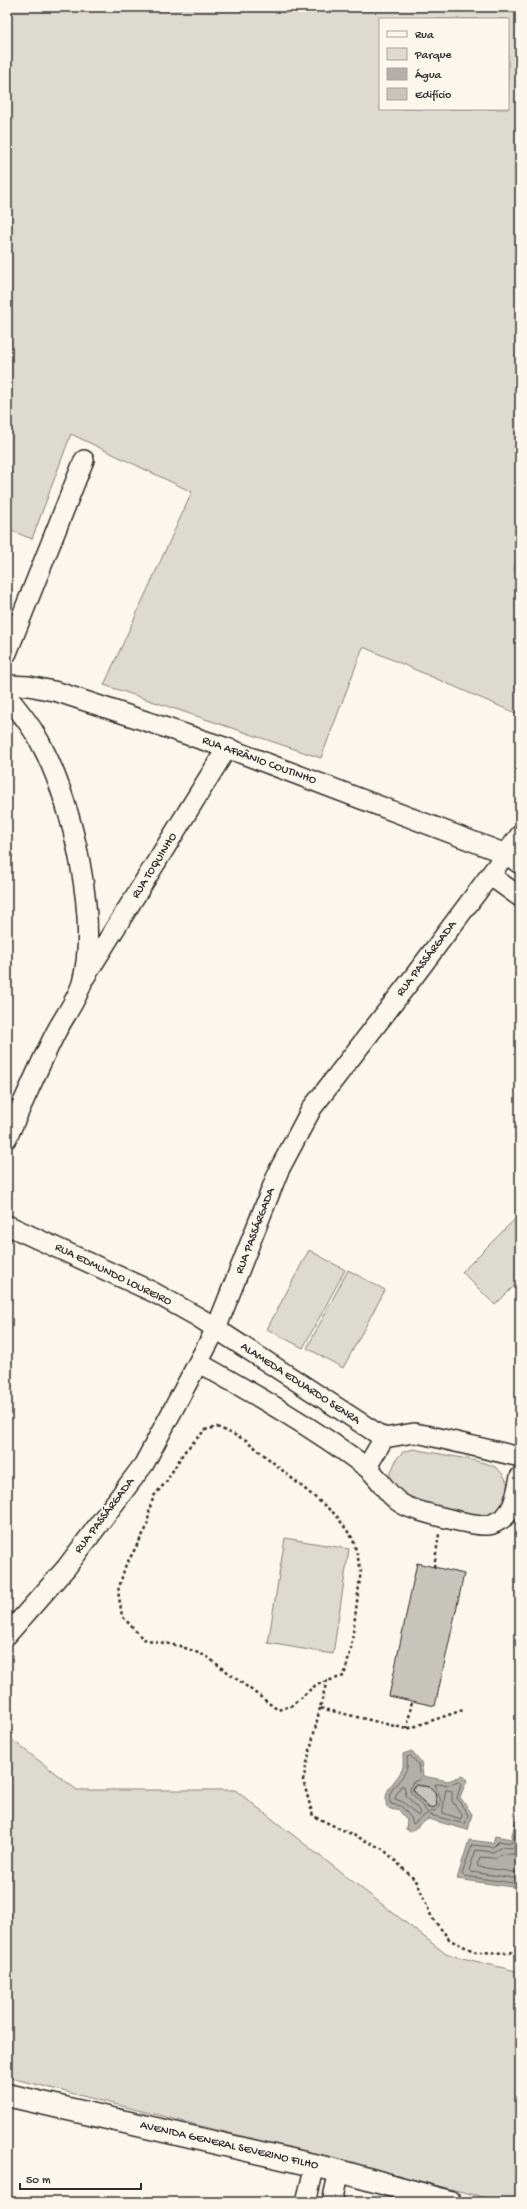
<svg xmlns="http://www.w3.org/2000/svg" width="527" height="2209" font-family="'Gochi Hand',sans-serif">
	<rect width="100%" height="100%" fill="#fbf7ec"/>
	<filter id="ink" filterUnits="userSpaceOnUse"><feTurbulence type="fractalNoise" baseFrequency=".025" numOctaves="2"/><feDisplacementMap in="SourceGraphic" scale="8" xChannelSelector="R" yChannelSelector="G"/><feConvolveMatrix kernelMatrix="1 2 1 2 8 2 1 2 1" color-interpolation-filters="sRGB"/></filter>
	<g filter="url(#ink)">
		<path fill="#dddad0" stroke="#84827e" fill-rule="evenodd" d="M7,7H520V535L514,571L520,573V715L363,647L321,758L104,685L192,492L71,434L32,539L7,529ZM380,19H508V109H380Z
			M520,1214V1280L495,1305L462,1272Z
			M309,1250L345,1270L303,1348L267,1329Z
			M348,1270L385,1290L343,1368L307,1348Z
			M413,1449C427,1452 487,1461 495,1467C507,1475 509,1487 510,1500L488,1522L405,1504L391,1486L390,1474L397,1458L403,1452Z
			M285,1538L349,1549L333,1654L268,1643Z
			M7,1736L77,1790H235L446,1954L520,1972V2202H502L7,2077Z"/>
		<path fill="#b1afa7" stroke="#7b7a75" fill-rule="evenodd" d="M412,1751L421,1762L423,1776L448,1781L462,1776L467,1780L460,1797L472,1814L468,1830L428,1819L410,1832L406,1829L407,1820L398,1809L393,1810L387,1807C382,1790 395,1783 402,1770C404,1766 403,1759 403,1754ZM415,1785L430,1787L435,1792V1807L428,1808L413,1790Z
			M520,1803V1888L457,1879L469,1840L493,1843L495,1836L511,1839Z"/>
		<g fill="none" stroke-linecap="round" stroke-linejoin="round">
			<path stroke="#61605d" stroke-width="1" d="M411,1756L418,1764L420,1779L412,1783L410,1791L428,1813L413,1824L411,1818L401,1806L391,1804C384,1791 402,1782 406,1770C408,1767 407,1761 407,1757Z
				M459,1782L461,1784L457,1798L468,1815L465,1824L430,1815V1812L437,1810C445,1802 437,1792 435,1784L449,1785Z
				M401,1786H404L406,1795L420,1812L418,1816L403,1802L395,1799Z
				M446,1790L452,1791V1801L462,1815L461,1819L443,1813Z
				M520,1819L512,1843L499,1841L493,1847L472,1845L462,1874L464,1876L520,1884
				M520,1840L517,1845L512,1848L502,1847L493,1852L476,1850L469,1870L471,1872L520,1879
				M520,1851L513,1854H504L494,1858L480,1857L477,1865L479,1867L520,1873"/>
		</g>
		<path fill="#c7c4bc" stroke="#2b2b2b" d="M417,1563L464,1574L435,1706L389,1696Z
			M415,1785L430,1787L435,1792L437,1805L435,1807L429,1808L413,1790Z"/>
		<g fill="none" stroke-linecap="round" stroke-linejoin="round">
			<g stroke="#2b2b2b" stroke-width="22">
				<path id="minor" d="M7,653L84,460
					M7,685L29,686L58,692L227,748L506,854L520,864
					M7,696C20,712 34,729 43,748C73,806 99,919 82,983C77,1000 63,1018 55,1034C38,1068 23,1103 7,1138
					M491,876L520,897
					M85,977L227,748
					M7,1225L153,1292L198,1317L384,1438
					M199,1363C256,1395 314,1428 366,1467C380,1477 386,1495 402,1504C413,1511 473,1526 487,1525C490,1525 495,1523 498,1521C515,1514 516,1492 520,1477
					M367,1467L384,1438L414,1433L426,1435L520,1457
					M7,1635L66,1568L144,1464L216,1329L279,1170L312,1108L415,975L520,835
					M306,2202L315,2165
					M332,2202L339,2171"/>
			</g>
			<g stroke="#2b2b2b" stroke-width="25">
				<path id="major" d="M7,2095L339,2171L450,2202"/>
			</g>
			<path stroke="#2b2b2b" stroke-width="2.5" stroke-dasharray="3 3" stroke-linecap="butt" d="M217,1427L246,1440L336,1515L353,1539L361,1570L351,1649L344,1676L317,1684L291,1706L278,1710L206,1656L180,1646L143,1639L122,1616L118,1591L125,1567L147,1527L150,1507L154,1496L166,1482L184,1452L205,1430Z
				M434,1567L439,1534
				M327,1680L320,1708L407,1729L463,1710
				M320,1708L303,1780L313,1816L383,1849L417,1882L432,1918L450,1940L476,1952L510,1953L520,1948
				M407,1729L412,1701"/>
			<use href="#minor" stroke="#fbf7ec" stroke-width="19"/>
			<use href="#major" stroke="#fbf7ec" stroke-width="22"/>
		</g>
	</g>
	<g text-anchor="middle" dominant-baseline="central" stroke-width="3.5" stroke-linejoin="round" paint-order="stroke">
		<g font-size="12" fill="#2b2b2b" stroke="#fbf7ec">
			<text transform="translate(259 761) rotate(20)">RUA AFRÂNIO COUTINHO</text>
			<text transform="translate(155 866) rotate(-58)">RUA TOQUINHO</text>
			<text transform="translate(427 959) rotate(-53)">RUA PASSÁRGADA</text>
			<text transform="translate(256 1231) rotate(-69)">RUA PASSÁRGADA</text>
			<text transform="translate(113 1275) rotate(26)">RUA EDMUNDO LOUREIRO</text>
			<text transform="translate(300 1384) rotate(33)">ALAMEDA EDUARDO SENRA</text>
			<text transform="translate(105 1516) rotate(-53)">RUA PASSÁRGADA</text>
			<text transform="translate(229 2146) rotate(13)">AVENIDA GENERAL SEVERINO FILHO</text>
		</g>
	</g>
	<rect width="527" height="2209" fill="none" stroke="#fbf7ec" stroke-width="24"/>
	<rect x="12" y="12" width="503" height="2185" fill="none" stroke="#2b2b2b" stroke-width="1.5" filter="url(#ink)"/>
	<rect x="379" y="18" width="130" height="92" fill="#fbf7ec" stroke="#a8a59f"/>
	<rect x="387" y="31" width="20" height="6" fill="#fbf7ec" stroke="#a8a59f"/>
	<text x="415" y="38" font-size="12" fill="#2b2b2b">Rua</text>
	<rect x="387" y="48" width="20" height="12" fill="#dddad0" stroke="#a8a59f"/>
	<text x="415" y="58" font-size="12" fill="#2b2b2b">Parque</text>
	<rect x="387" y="68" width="20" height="12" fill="#b1afa7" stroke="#a8a59f"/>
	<text x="415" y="78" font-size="12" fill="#2b2b2b">Água</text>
	<rect x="387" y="88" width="20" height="12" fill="#c7c4bc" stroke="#a8a59f"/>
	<text x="415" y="98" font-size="12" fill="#2b2b2b">Edifício</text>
	<path d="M20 2183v6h121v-6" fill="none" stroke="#2b2b2b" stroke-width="2"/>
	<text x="26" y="2183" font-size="12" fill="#2b2b2b" stroke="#fbf7ec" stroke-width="3" paint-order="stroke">50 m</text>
</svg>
